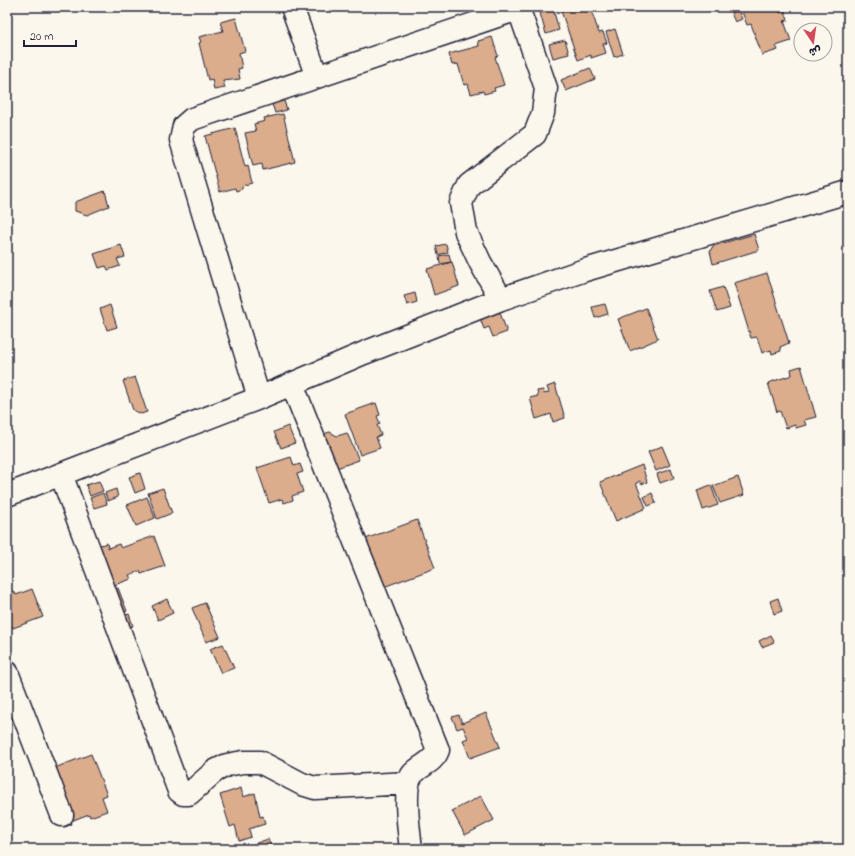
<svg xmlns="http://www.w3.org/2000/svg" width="855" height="856" font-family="'Indie Flower','Playpen Sans Arabic',sans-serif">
	<rect width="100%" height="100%" fill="#fbf7ec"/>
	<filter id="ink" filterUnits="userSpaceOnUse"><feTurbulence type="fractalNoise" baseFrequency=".025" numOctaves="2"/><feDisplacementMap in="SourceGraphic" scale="8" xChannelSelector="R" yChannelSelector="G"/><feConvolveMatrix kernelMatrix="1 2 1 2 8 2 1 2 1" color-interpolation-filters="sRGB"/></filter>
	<g filter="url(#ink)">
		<path fill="#dbad8c" stroke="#22223b" d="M565,7H590L599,33L603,32L607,43L603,44L606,53L591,58V55L578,60L560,8Z
			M748,7H778L780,13L785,11L788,20L784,21L791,41L776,46L778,50L762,55L751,24L747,25L741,9Z
			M553,9L559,30L546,34L540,13Z
			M738,10L742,19L735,22L731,13Z
			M236,18L245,51L239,53L242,68L238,69L240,79L223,81L225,88L214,90L212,79L208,80L199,43L201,42L199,37L223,31L220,22Z
			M615,29L623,54L614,57L606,32Z
			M492,37L498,56L495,57L504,85L494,88L495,91L484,94L483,91L471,94L468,84L464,85L458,64L452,65L449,54L479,46L478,41Z
			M565,40L569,54L553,58L549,44Z
			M590,68L595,79L566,91L561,80Z
			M283,98L287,110L275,113L271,101Z
			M283,114L295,162L263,170L262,164L253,166L245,133L256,131L254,124L265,121L264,118Z
			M235,128L245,167L248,166L252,183L242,186V189L236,191L235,188L220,192L205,136Z
			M105,191L109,206L87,215L75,211V202Z
			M754,234L759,250L713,264L710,251L713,246Z
			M446,244L448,252L438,255L436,246Z
			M121,245L125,257L117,259L120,266L108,270L106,266L99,268L94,254Z
			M449,254L451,262L440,264L439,256Z
			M452,262L459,286L434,295L427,269Z
			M767,273L789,343L780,347L781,351L772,354L771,350L762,353L757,337L751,338L734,283Z
			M723,287L730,308L717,312L710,291Z
			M415,293L417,302L407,305L404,296Z
			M605,304L608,314L595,318L592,307Z
			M110,305L117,327L107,330L100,309Z
			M646,308L658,339L630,351L618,319Z
			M499,310L507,332L493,337L489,327L484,329L480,318Z
			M801,366L816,417L804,420L806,425L796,428L795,425L786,428L780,411L777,412L768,383L792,375L791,369Z
			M135,377L147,412L141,414L133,410L123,381Z
			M555,384L565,418L553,422L551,414L536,419L530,398L538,396L537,391L543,390L544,394L549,392L547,387Z
			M376,403L380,415L377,416L380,424L377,425L381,435L376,437L380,448L360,455L345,414Z
			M288,426L295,443L281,448L274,432Z
			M330,432L337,436L347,433L359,460L331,470L323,434Z
			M662,446L670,465L656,471L648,452Z
			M291,457L294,466L300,464L303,472L297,474L303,492L292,496L293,500L284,503L282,499L269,503L257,468Z
			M642,465L647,482L641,484L640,481L636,483L646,508L616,521L600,482Z
			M671,469L674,478L660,483L657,474Z
			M140,473L145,489L135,493L129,477Z
			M738,477L744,495L720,503L713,486Z
			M99,481L103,491L90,496L86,485Z
			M711,485L718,505L703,510L697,490Z
			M163,488L172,513L157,519L148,493Z
			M116,489L118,497L108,501L105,493Z
			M103,493L107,504L94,508L90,498Z
			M652,493L656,503L648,506L644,497Z
			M147,497L155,518L136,526L127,505Z
			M417,520L435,568L378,589L360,541Z
			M154,536L165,566L141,574L140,571L129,575L131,579L106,588L92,548L107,543L108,548L119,544L121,548Z
			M118,588L127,611L115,615L107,593Z
			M32,589L43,617L13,628L12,626L7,628V594L14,591L16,595Z
			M778,598L782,611L774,614L770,601Z
			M167,599L173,613L158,620L152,606Z
			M205,603L220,637L206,642L192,608Z
			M129,614L133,626L124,630L119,618Z
			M771,635L774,642L762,647L759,641Z
			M223,644L234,668L221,673L210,649Z
			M486,713L500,747L470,758L463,740L468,738L463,727L457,729L452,717L459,715L462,723Z
			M91,754L107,795L102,797L107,811L90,817L89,814L71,821L72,824L65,827L44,772Z
			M241,788L243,797L255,793L260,817L263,816L265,824L249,829L251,837L239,841L235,825L230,827L220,795Z
			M481,796L494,820L465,835L452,811Z
			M268,839L272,849H256L254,844Z"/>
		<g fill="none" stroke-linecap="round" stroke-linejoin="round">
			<g stroke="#22223b" stroke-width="25">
				<path id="minor" d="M292,7L317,77
					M501,299L480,262L466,232L461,203L469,185L535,134L543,113L546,88L518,7
					M292,384L438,750C433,764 419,765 412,775C403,787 409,833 411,849
					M259,398L181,140L184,126L192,119L518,9
					M61,474L179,791L183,794H189L215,771L227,765L243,762H260L302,784L315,788L408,783
					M7,495L259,398L364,353L501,299L582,271L848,192
					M7,672L62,815"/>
			</g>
			<use href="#minor" stroke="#fbf7ec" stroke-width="22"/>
		</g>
	</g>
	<rect width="855" height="856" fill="none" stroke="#fbf7ec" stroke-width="24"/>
	<rect x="12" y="12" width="831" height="832" fill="none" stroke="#22223b" stroke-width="1.5" filter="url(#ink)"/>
	<g transform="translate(813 42) rotate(167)"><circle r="19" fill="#fbf7ec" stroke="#a4a2a5"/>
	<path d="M0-3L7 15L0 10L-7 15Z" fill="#d1495b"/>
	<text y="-6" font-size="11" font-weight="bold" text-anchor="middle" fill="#22223b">ش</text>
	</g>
	<path d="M24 40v6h52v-6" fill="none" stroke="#22223b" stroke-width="2"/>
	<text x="30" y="40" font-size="12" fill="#22223b" stroke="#fbf7ec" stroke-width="3" paint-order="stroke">20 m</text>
</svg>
